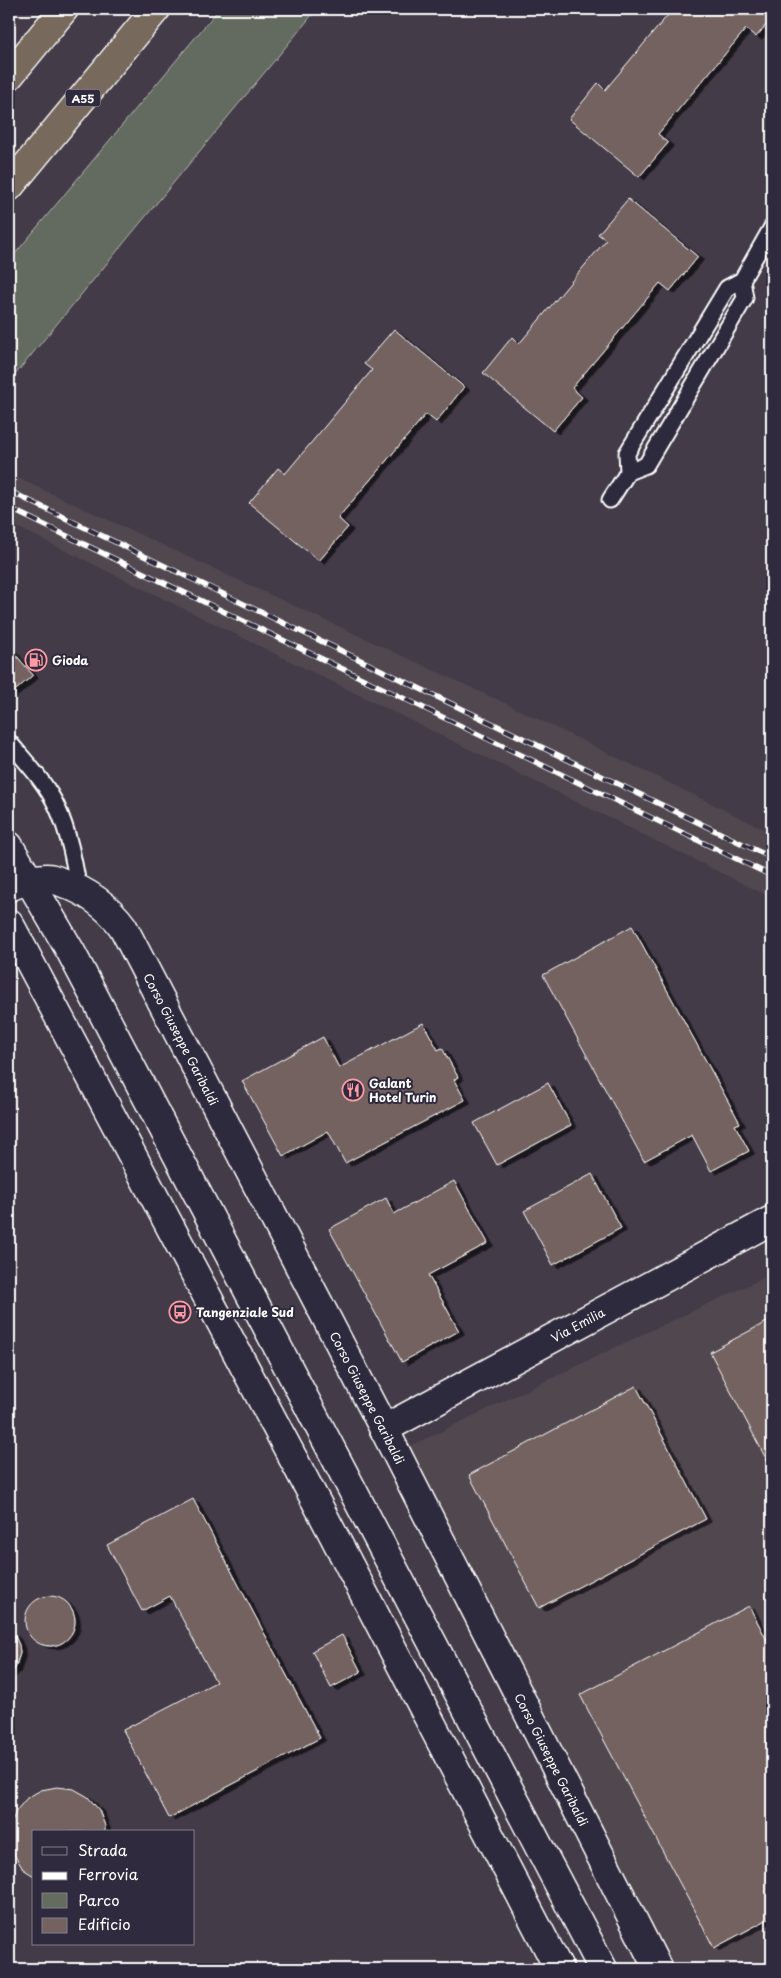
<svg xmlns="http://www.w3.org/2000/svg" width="781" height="1978" font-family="'Playpen Sans',sans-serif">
	<defs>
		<filter id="shadow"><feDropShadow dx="5.5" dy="3" stdDeviation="0" flood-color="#0009"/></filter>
	</defs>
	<rect width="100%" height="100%" fill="#433b48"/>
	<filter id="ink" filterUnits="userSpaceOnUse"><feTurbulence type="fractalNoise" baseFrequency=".02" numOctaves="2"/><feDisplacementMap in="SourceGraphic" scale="10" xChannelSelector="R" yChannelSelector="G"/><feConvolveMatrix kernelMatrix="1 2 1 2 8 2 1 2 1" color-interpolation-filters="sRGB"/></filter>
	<g filter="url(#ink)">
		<path fill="#51474f" d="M9,474L511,706L772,833V898L9,523Z
			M772,1274V1969H658L396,1453L643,1334Z"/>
		<path fill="#646b5f" stroke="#b2b5af" d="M219,9H317L9,382V261Z"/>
		<path fill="#736260" stroke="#fff" filter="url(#shadow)" d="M673,9H772V18L756,37L746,29L658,134L668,143L639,177L569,119L598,83L605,90Z
			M628,199L698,257L670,291L660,283L572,388L582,397L553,431L483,373L512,337L519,344L606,240L598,234Z
			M394,329L464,387L436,422L426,414L338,518L348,527L319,561L249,503L278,468L285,474L372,370L364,364Z
			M9,647L33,675L9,696Z
			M632,926L740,1123L735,1125L749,1151L711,1171L692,1135L644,1161L543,975Z
			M423,1023L438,1050L442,1048L458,1077L454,1080L465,1100L345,1163L328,1131L283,1156L242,1081L323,1037L339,1068Z
			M548,1083L571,1125L497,1165L474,1123Z
			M592,1174L621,1228L553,1265L524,1211Z
			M454,1181L488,1243L428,1275L459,1331L402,1362L329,1229L386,1198L394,1214Z
			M772,1319V1470L710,1352Z
			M636,1386L706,1519L539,1608L469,1475Z
			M193,1499L320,1738L169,1818L123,1730L216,1682L170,1596L142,1611L107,1545Z
			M25 1621a25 25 0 1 1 50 0a25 25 0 1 1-50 0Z
			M749,1606L772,1650V1917L714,1948L580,1695Z
			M9,1631L15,1636L19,1645L20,1653L15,1669L9,1675Z
			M342,1635L361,1672L331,1688L312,1651Z
			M57,1787L74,1789L88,1797L99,1810L105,1826V1832H34V1876L23,1869L15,1856L10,1842V1827L16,1811L27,1798L41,1790Z"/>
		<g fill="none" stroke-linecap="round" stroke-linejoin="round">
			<g stroke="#fff" stroke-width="19">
				<path id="lane" d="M742,280L745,298L646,465L628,472L627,453L727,288L742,280L772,227
					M610,500L628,472
					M9,742C26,762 46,783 57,807C69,833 74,862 79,890"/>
			</g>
			<g stroke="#fff" stroke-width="31">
				<g id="street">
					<path id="s1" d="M9,887C20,882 34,878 46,878C51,878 57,880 61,882C86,891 108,906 123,927L384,1429L658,1969"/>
					<path id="s2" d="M384,1429L772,1220"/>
				</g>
			</g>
			<g stroke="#fff" stroke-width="31">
				<path id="secondary" d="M9,846L71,952L603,1969
					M9,923L321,1511L559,1969"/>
			</g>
			<g stroke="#fff" stroke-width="31">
				<path id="highway" d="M9,76L64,9
					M9,187L156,9"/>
			</g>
			<use href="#lane" stroke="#2f2a3d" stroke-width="15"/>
			<use href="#street" stroke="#2f2a3d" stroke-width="28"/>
			<use href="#secondary" stroke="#2f2a3d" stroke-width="28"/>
			<use href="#highway" stroke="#77695c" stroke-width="28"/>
			<g stroke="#fff" stroke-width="5.5">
				<path id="rail" d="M9,491L772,858
					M9,508L772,876"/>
			</g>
			<use href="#rail" stroke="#2f2a3d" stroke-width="4" stroke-dasharray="11" stroke-linecap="butt"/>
		</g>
	</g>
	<defs>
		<g id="fuel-ring" transform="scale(1.125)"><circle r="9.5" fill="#2f2a3d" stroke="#ff9aa2" stroke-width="1.5"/><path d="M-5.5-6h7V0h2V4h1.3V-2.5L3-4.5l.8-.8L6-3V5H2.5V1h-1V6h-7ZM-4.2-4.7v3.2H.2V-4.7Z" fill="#ff9aa2"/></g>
		<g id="restaurant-ring" transform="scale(1.125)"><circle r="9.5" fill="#2f2a3d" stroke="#ff9aa2" stroke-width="1.5"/><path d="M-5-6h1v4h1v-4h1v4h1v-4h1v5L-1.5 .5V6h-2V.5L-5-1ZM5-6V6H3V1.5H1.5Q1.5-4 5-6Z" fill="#ff9aa2"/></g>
		<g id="bus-ring" transform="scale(1.125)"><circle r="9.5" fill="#2f2a3d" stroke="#ff9aa2" stroke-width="1.5"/><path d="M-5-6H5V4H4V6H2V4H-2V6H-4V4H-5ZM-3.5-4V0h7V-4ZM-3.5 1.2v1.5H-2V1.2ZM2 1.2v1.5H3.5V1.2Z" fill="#ff9aa2"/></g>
	</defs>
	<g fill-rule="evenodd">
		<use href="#fuel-ring" x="36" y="660"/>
		<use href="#restaurant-ring" x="353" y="1090"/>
		<use href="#bus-ring" x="180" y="1312"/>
	</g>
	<g text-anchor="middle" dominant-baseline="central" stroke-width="4" stroke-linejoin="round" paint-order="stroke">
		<rect fill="#2f2a3d" stroke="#c1bfc5" stroke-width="1" x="65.5" y="89.5" width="35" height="17" rx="4"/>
		<g font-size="11" font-weight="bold" fill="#fff">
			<text x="83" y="98">A55</text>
		</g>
		<g font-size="12" font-weight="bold" fill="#fff" stroke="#2f2a3d" text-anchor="start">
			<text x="52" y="660">Gioda</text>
			<text x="369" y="1083">Galant<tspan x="369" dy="14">Hotel Turin</tspan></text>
			<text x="196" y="1312">Tangenziale Sud</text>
		</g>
		<g font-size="12" fill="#fff" stroke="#2f2a3d">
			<text stroke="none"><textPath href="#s1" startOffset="258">Corso Giuseppe Garibaldi</textPath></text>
			<text stroke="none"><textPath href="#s2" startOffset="220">Via Emilia</textPath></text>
			<text stroke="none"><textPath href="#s1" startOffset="662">Corso Giuseppe Garibaldi</textPath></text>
			<text stroke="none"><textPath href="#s1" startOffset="1068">Corso Giuseppe Garibaldi</textPath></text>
		</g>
	</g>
	<rect width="781" height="1978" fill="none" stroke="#2f2a3d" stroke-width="30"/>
	<rect x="15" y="15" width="751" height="1948" fill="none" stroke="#fff" stroke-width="2" filter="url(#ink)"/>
	<rect x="32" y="1830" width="162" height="115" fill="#2f2a3d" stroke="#827f8b"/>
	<rect x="42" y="1847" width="25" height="8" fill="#2f2a3d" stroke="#827f8b"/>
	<text x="78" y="1856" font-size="15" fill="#ffffff">Strada</text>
	<rect x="42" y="1872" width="25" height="8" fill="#ffffff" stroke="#827f8b"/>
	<text x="78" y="1880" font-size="15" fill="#ffffff">Ferrovia</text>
	<rect x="42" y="1893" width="25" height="15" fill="#646b5f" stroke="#827f8b"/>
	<text x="78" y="1906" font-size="15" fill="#ffffff">Parco</text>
	<rect x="42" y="1918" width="25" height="15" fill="#736260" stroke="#827f8b"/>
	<text x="78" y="1930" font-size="15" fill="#ffffff">Edificio</text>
</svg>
